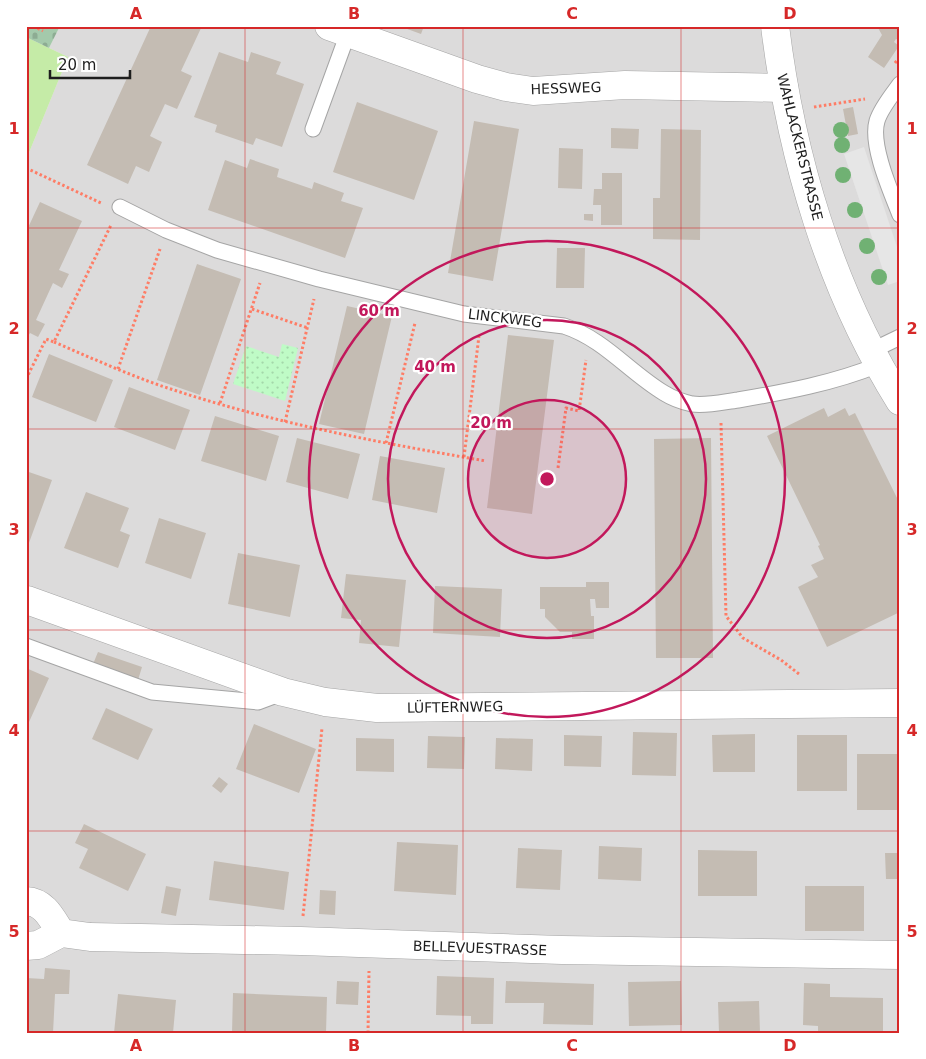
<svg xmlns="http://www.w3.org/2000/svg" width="926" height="1059" font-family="'DejaVu Sans',sans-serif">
	<defs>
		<pattern id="cemetery-stones" width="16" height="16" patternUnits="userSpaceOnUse" patternTransform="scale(1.25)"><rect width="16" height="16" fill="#a4c9ab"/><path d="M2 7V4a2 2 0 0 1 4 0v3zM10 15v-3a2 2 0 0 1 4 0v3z" fill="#8dac93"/></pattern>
		<pattern id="park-dots" width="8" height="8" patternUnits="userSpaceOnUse" patternTransform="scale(1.25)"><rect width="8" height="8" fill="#bffbc6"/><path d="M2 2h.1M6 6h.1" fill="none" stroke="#a4d7aa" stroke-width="1.8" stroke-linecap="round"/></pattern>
	</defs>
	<rect width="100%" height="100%" fill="#efece3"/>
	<path fill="#dcdbdb" d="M60,26H900V1033H26V160L68,57L49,48Z"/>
	<path fill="#c5eba7" d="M26,37L68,57L26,160Z"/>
	<path fill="url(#cemetery-stones)" d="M26,26H60L49,48L26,37Z"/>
	<path fill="url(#park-dots)" d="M282,344L298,348L285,401L233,384L246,346L279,357Z"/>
	<path fill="#e6e6e6" d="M864,147L900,256V281L888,285L844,154Z"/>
	<path fill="#c4bcb3" d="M151,26H202L181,71L192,76L177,109L165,104L150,136L162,142L149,172L136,166L128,184L87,165Z
		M399,26H424L421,34Z
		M877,26H900V41L896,39L894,42L899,46L884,68L868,57L882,35Z
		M219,52L248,62L251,52L281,62L276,74L304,84L282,147L256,138L253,145L215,132L217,125L194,117Z
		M357,102L438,131L414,200L333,172Z
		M853,107L858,134L848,136L843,109Z
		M474,121L519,129L493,281L448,273Z
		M611,128L639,129L638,149L611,148Z
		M661,129L701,130L700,240L653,239V198H660Z
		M559,148L583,149L582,189L558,188Z
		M250,159L279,169L277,177L312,189L314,182L344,193L341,201L363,208L345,258L208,210L225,160L247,168Z
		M602,173H622V225H601V205H593L594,189H602Z
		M40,202L82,221L59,270L69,274L62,288L53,283L36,320L45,324L38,337L30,333L26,340V232Z
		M584,214H593V221L584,220Z
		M557,248H585L584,288H556Z
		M197,264L241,279L200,395L157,380Z
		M347,306L392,316L364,434L319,424Z
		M508,335L554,340L532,514L487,508Z
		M49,354L113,380L96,422L32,397Z
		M129,387L190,410L175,450L114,427Z
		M824,408L828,417L845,408L849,416L855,413L900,504V612L827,647L798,587L818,577L811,565L824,559L818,546L820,545L767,436Z
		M215,416L279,436L266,481L201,461Z
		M297,438L360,454L348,499L286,482Z
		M711,438L713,658H656L654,439Z
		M380,456L445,468L437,513L372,500Z
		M26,471L52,480L26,551Z
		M86,492L129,508L120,531L130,535L118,568L64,548Z
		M159,518L206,533L191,579L145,563Z
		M238,553L300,565L290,617L228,604Z
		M346,574L406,580L399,647L359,643L361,620L341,618Z
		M586,582H609V608H596L595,599H590L591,616H594V639H572V632H560L545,617V609H540V587H586Z
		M435,586L502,589L500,637L433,633Z
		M98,652L142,667L138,680L93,664Z
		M26,668L49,678L29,722L26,720Z
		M106,708L153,729L138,760L92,739Z
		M254,724L316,749L299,793L236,769Z
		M633,732L677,733L676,776L632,775Z
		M755,734V772H713L712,735Z
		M564,735L602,736L601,767L564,766Z
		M797,735H847V791H797Z
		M428,736L465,737L464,769L427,768Z
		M356,738L394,739V772L356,771Z
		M496,738L533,739L532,771L495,769Z
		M857,754H900V810H857Z
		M219,777L228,784L221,793L212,786Z
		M84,824L146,854L128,891L79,868L88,849L75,843Z
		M397,842L458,845L456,895L394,891Z
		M599,846L642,848L641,881L598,879Z
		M518,848L562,850L560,890L516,888Z
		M698,850L757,851V896H698Z
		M885,853H898L899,879H886Z
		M214,861L289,872L284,910L209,900Z
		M166,886L181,889L176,916L161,913Z
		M805,886H864V931H805Z
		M320,890L336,891L335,915L319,914Z
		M45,968L70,970L69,994H55L53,1033H26V978L44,979Z
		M437,976L494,978L493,1024H471V1016L436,1015Z
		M337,981L359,982L358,1005L336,1004Z
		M506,981L594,984L593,1025L543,1024L544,1003H505Z
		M681,981L682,1025L629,1026L628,982Z
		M804,983L830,984V997L883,998V1033H818V1026L803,1025Z
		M233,993L327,997L326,1033H232Z
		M118,994L176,1000L173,1033H114Z
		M759,1001L760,1033H719L718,1002Z"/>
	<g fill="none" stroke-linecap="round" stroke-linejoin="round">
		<g stroke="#a5a5a5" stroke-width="17">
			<path id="service" d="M900,84C892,95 881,108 877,121C870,145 891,192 900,215
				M313,129L348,33
				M120,207L166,230L217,250L319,279L464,314L564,326C604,339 629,372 664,393C672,398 683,402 692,404C707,406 723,402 738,400C785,392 834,383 878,365
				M871,351L900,337
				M26,646L152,692L258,702L282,693"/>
		</g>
		<g stroke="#a5a5a5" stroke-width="29">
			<path id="minor" d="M329,26L477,79L506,87L533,91L625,85L784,88
				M27,600L283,692L325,702L377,708L900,703
				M26,901C45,902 52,919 61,933
				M26,946L38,945L61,933L90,937L301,941L562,950L900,955"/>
		</g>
		<g stroke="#a5a5a5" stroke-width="29">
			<path id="tertiary" d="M775,26C791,157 830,289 900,401"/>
		</g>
		<path stroke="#fe7d66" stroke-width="3" stroke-dasharray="2.5 2.5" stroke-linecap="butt" d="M33,26L43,31
			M895,63L900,57
			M814,107L865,99
			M26,168L101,203
			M252,309L308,328
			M54,342C94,359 135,378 177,391C278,424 382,443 486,461
			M118,369L160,249
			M26,379L46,339L54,342L111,225
			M220,403L260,283
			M285,422L314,299
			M721,423L726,616L743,638L781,660L799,674
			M386,443L415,323
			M464,457L479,336
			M558,468L566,408L579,411L586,360
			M303,916L322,728
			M368,1033L369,971"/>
		<use href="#service" stroke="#fff" stroke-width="15"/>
		<use href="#minor" stroke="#fff" stroke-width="28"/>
		<use href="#tertiary" stroke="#fff" stroke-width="28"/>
	</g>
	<g fill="#70b173">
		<circle cx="841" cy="130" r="8"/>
		<circle cx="842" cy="145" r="8"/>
		<circle cx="843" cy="175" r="8"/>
		<circle cx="855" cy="210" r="8"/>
		<circle cx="867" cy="246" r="8"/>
		<circle cx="879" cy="277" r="8"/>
	</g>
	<path fill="none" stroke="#d62828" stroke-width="1" stroke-opacity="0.55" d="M245,26V1033M463,26V1033M681,26V1033M26,228H900M26,429H900M26,630H900M26,831H900"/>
	<circle cx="547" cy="479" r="79" fill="#c2185b" fill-opacity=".12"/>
	<g fill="none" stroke="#c2185b" stroke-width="2.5">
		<circle cx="547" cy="479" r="79"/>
		<circle cx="547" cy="479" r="159"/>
		<circle cx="547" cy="479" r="238"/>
	</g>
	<g text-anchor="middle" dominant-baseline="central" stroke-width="4.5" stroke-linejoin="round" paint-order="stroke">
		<g font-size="14" fill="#1e1e1e" stroke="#fff">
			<text transform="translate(566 88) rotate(-2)">HESSWEG</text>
			<text transform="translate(800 147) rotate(76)">WAHLACKERSTRASSE</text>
			<text transform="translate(505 318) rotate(7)">LINCKWEG</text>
			<text transform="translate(455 707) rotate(-1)">LÜFTERNWEG</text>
			<text transform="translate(480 948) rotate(2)">BELLEVUESTRASSE</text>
		</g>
	</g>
	<circle cx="547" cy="479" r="8" fill="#c2185b" stroke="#fff" stroke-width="2.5"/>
	<g font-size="15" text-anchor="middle" font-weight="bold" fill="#c2185b" stroke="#fff" stroke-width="4.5" stroke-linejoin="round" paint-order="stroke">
		<text x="379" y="316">60 m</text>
		<text x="435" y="372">40 m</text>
		<text x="491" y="428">20 m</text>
	</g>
	<rect width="926" height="1059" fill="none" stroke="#ffffff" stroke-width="55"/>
	<path d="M50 70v8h80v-8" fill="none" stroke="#1e1e1e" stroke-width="2.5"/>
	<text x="58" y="70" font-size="15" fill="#1e1e1e" stroke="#ffffff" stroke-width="4" paint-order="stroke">20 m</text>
	<rect x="28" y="28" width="870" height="1004" fill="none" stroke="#d62828" stroke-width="2"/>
	<g font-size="16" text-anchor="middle" font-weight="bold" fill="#d62828">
		<text x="136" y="19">A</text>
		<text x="354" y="19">B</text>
		<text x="572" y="19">C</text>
		<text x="790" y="19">D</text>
		<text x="14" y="134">1</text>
		<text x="912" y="134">1</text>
		<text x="14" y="334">2</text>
		<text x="912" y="334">2</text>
		<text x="14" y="535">3</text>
		<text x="912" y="535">3</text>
		<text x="14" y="736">4</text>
		<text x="912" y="736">4</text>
		<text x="14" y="937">5</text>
		<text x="912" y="937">5</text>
		<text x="136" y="1051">A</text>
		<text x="354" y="1051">B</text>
		<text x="572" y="1051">C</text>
		<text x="790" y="1051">D</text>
	</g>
</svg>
